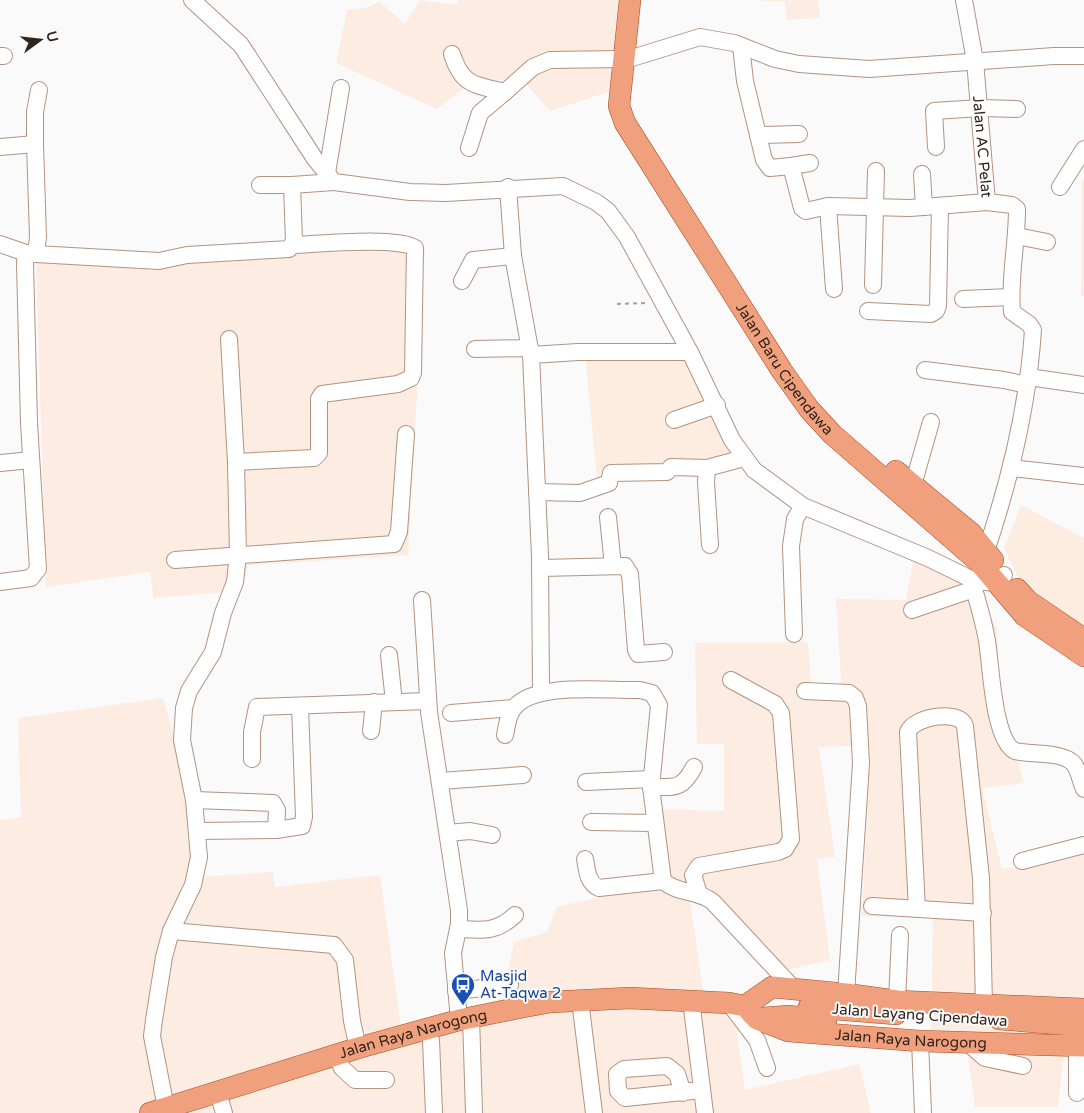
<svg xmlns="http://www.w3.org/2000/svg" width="1084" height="1113" font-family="'Varela Round',sans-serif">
	<rect width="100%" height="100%" fill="#fafafa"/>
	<path fill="#fdede1" d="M585,353L694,354L742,457L613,470L597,479Z
		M1021,505L1084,538V631L1020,582L1004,548Z"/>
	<path fill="#fcece2" d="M420,0L457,5L458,0H642L633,84L550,111L520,77L467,85L437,109L336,63L347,10L369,7L379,1L405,24Z
		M753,0H818L820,18L787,20L785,2Z
		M1084,177V296H1081L1082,182Z
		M425,248L408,555L249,565L240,591L154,598L150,572L46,587L36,260L191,259Z
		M916,545L962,565L997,628L998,690L1024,783L982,788L1002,869L1057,861L1084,850V1015L1068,1014L1058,1107H975L965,1036L931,1030L933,917L862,916L870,745L819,747L835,857L817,859L830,960L781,971L711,897L689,894L706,1011L734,1013L745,1090L859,1064L871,1113H0V820L21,817L18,718L163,698L202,836L200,877L273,872L275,887L380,875L401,1027L503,998L514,942L547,932L557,907L666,882L658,809L724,811V744H697L695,643L808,642L812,695L842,697L836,599L906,600Z"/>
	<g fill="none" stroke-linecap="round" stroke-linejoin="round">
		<g stroke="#b29380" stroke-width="18">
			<g id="minor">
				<path d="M192,0L241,45L315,159L334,182L410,192L446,193L563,186L596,202L608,211L627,237L690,352L732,440L754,470L803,506L928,558L975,581L997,583L1004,575"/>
				<path id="s1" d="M964,0L975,61L987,202L1012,205L1017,209C1017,244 1009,278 1012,312L1029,324L1033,330C1028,406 1010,480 986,551"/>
				<path d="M741,46L745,81L764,160L770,168L791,166L802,208L806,211L828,206L910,208L987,202"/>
				<path d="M452,54C462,86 475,85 505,92L533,67L550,60L623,59"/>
				<path d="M0,56H4"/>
				<path d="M632,58L700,37L734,43L775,59L799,64L869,69L1054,56H1084"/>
				<path d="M758,135L799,134"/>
				<path d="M35,144V112L39,90"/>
				<path d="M0,147L35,144L38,237L36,254L159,261L187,255L289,249L294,241L292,185L334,182"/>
				<path d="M936,147L934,111L980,108L1017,109"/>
				<path d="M469,148L480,113L505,92"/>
				<path d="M791,166L810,163"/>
				<path d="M327,173L341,88"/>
				<path d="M922,174L924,207"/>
				<path d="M260,185H292"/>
				<path d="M508,187L513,256L531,355L540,556L541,692"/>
				<path d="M1060,187L1084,149"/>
				<path d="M828,206L834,289"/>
				<path d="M1017,236L1047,242"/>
				<path d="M0,244L26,253"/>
				<path d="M462,281L473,260L513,256"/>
				<path d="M873,285L876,171"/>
				<path d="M963,299L1011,297"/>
				<path d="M868,311L931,314L936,311L938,306L940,206"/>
				<path d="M475,349L530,348"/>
				<path d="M531,355L578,352H690"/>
				<path d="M925,370L1004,380L1027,385"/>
				<path d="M1029,377L1084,385"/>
				<path d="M674,420L717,405"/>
				<path d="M236,462L314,458L319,453V399L322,394L398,384L411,378L413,373L415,248C397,236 318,244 293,245"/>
				<path d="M0,463L31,460"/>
				<path d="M707,468L706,482L710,545"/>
				<path d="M1011,468L1083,476"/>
				<path d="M913,485L931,422"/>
				<path d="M537,492L580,493L609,483L611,473L667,472L671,467L707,468L744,458"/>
				<path d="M608,517L613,566"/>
				<path d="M175,560L394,544L399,532L406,434"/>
				<path d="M540,568L625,566L630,574L636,650L638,654L664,652"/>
				<path d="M975,581L974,589C979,606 984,623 987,641C991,664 993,740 1015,751C1030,755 1061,751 1073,763C1079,769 1080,781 1084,789"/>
				<path d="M0,582L31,578L38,569L29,423L25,263L26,253L36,254"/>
				<path d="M422,600L429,712L459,910V924L453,953L459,1020"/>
				<path d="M912,610L974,589"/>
				<path d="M794,634L791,546L795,519L803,506"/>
				<path d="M389,655L394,702"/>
				<path d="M805,691L849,693L855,698L858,706L861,763L846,994"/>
				<path d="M451,713L513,708"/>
				<path d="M371,731L374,702"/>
				<path d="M505,735C507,727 507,717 513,709C533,681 607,691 640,690L652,693L659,705L651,787L663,881C678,894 698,890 713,902L794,989"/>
				<path d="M252,759V732L257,707L428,701"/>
				<path d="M440,781L523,775"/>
				<path d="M586,782L651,779"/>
				<path d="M651,787C675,787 682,790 694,767"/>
				<path d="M194,800L273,803L277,810L276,830"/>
				<path d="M591,822L654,823"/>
				<path d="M198,831L276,830L302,826L304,817L300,706"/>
				<path d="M448,833L470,831L492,835"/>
				<path d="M585,859C587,869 587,883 599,888L663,881"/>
				<path d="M1022,861L1084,845"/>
				<path d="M699,894L693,875L699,866L778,852L785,849L791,839L781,713L775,704L731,680"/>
				<path d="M872,906L983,913"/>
				<path d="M917,909L908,732C914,716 960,709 965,726L981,878L984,1005"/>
				<path d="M458,929C482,930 496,933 515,915"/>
				<path d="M171,931L334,945L345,960L352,1021L358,1048"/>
				<path d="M456,991L510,985"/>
				<path d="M580,1000L594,1113"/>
				<path d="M691,1000L705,1113"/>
				<path d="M897,1001L900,935"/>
				<path d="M729,1003L757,1040L767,1068"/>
				<path d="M471,1017L474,1113"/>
				<path d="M428,1029L431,1040L434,1113"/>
				<path d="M920,1041L923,1113"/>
				<path d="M968,1043L985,1058L1023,1066"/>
				<path d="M336,1055L342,1068L355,1080H386"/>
				<path d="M218,1092L224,1113"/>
				<path d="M683,1093L677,1074L667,1066L624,1069L617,1074L618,1091L625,1098L702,1090"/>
				<path d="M1077,1093V1046"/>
				<path d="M166,1108L152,1036L154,1020L164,957L171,931L193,885L199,857L194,800L182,740L184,708L189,691L213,652L223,613L235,582L238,554L236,462L229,339"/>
			</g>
		</g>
		<g stroke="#a74c23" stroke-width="22">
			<g id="major">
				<path id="s2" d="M630,0L619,106L625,123L782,371L809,409L832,434L979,562L1025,616L1084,656"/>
				<path d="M896,471L971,533L993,560"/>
				<path d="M1017,589L1028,601L1078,635"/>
				<path d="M745,1006L772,987L846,994L897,1001L1084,1009"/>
				<path d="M809,1007L896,1014"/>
				<path d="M762,1018L788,1016L826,1020"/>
				<path d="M999,1019L1084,1026"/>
				<path id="s3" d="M150,1113L358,1048L459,1020L523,1007L551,1002L630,998L729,1003L745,1006L757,1019L788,1031L920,1041L1084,1046"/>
			</g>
		</g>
		<path stroke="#a5a09c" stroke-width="2" stroke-dasharray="4 4" stroke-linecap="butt" d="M617,304L647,303"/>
		<use href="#minor" stroke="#fff" stroke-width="16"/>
		<use href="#major" stroke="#f0a07d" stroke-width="21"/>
	</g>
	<defs>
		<g id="bus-pin" transform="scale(1.25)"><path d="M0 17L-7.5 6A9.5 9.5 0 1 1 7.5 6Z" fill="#1a4fb4" stroke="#fafafa"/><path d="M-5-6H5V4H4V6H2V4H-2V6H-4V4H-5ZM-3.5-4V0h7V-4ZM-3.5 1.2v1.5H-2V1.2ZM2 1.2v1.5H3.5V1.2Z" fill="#fff"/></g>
	</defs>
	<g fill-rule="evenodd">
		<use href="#bus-pin" x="463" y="985"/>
	</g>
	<g text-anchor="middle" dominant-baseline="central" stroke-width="4" stroke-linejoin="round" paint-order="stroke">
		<g font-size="15" fill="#31251d" stroke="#fafafa">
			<text stroke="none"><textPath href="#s1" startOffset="148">Jalan AC Pelat</textPath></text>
			<text stroke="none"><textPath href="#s2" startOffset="418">Jalan Baru Cipendawa</textPath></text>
			<text transform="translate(920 1015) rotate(4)">Jalan Layang Cipendawa</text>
			<text stroke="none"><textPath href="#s3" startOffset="275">Jalan Raya Narogong</textPath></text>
			<text stroke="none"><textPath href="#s3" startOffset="785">Jalan Raya Narogong</textPath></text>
		</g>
		<g font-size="15" fill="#164399" stroke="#fafafa" text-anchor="start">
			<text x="480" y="976">Masjid<tspan x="480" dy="17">At-Taqwa 2</tspan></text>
		</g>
	</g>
	<g transform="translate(40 40) rotate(75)" stroke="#fafafa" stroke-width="4" paint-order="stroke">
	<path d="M0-4L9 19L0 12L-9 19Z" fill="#31251d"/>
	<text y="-8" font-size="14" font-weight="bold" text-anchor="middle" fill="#31251d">U</text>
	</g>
</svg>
